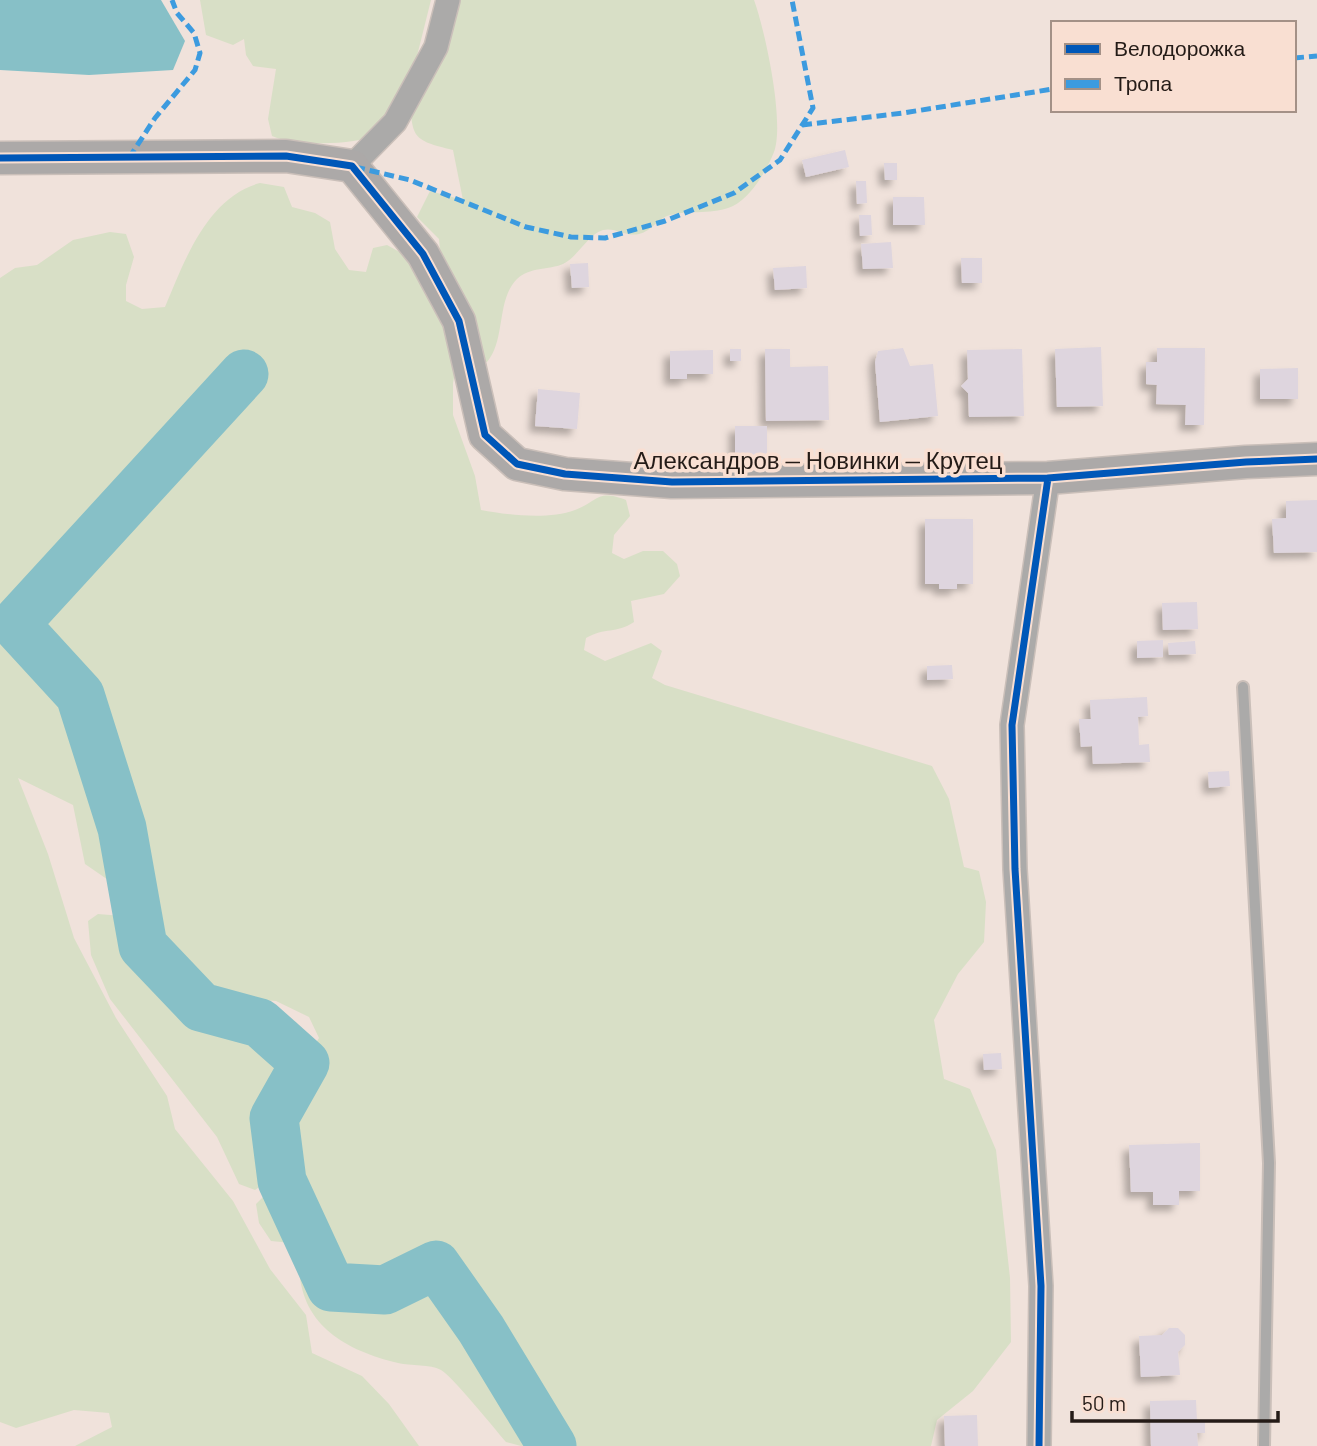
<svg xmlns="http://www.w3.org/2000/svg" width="1317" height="1446" font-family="Barlow,sans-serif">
	<defs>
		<filter id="shadow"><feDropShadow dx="-6" dy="6" stdDeviation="3.5" flood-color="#0004"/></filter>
	</defs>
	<rect width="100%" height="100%" fill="#f0e2db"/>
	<path fill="#d8dfc6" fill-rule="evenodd" d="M200,0H431L416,60L425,65L448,0H754C765,30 785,122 774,152C767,170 751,197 733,206C714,215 690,210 670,215C658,218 652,231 639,234C625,237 616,227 603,230C587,235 578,257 563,264C549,270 529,267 517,279C496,300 506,340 487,362H475L442,273L439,239L417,217L430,191L463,200L453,150C412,140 412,138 410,96C401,107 389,127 377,134C355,146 295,146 272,136L268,119L276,69L253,66L246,55L244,39L233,45L206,35Z
		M260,183L284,187L292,207L315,213L330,222L335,249L349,270L366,272L373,248L387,245L405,255L459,351L453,383V415L475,476L481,510C508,515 548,520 575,510C599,501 597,489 626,500L630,516L614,535L612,553L624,559L643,551H663L677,564L680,576L664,594L631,601L634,622C616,634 605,627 586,638L584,650L605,661L651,643L662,651L652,678L665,685L932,766L949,799L964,867L979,871L986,902L984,942L958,974L934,1020L944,1079L970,1089L996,1150L1010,1278L1011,1342L973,1391L937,1420L931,1446H521L506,1442C494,1428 453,1377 441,1370C430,1364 411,1366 398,1363C344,1350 299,1324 299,1263L309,1262L292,1243L271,1241L259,1223L256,1204L265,1195L274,1197L270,1179L255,1190L239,1184L217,1137L110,999L91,955L88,921L98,914L122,916L114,884L85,864L73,805L18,778L48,854L74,938L116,1018L167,1096L175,1129L233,1201L270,1269L306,1315L312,1353L362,1376L389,1404L419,1446H75L112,1427L109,1413L74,1410L16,1428L0,1422V278L15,268L37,265L73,240L110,232L126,234L134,257L126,285V301L142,309L165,307C184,262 207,197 260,183ZM233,998L276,1001L309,1017L319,1038L300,1068L306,1035L296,1022Z"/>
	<path fill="#87c0c7" d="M0,0H161L185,41L173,70L89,75L0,70Z"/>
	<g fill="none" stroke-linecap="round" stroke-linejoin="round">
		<path stroke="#87c0c7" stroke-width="49" d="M244,374L15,624L80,695L122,828L143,946L201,1007L260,1023L305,1063L274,1118L282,1181L331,1287L385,1290L436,1265L481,1329L552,1446"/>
	</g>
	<path fill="#ded5de" filter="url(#shadow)" d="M845,150L849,167L806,177L802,160Z
		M884,163H897V180H885Z
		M856,181H866L867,203L857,204Z
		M893,197H924L925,225H893Z
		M859,215H871L872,235L860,236Z
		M891,242L893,268L863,269L861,244Z
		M961,258H982V283H962Z
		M588,263L589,287L572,288L570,264Z
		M806,266L807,288L775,290L773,268Z
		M1101,347L1103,406L1057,407L1055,349Z
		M903,348L910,366L933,364L938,416L880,422L875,362L878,351Z
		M1157,348H1205L1204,425H1185L1186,405L1156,404L1157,385L1146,384V362H1157Z
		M730,349H741V361H730Z
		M765,349H790V367L828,366L829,420L766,421Z
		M1022,349L1024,416L969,417L968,393L961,386L968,379L967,350Z
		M713,350V374H687V379H670V351Z
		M1298,368V399H1260V369Z
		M538,389L580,393L577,429L535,426Z
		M735,426H767V455H735Z
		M1317,500V552L1274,553L1272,519L1286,518V501Z
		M925,519H973V584H957V589H939V584H925Z
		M1197,602L1198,629L1163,630L1162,603Z
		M1163,640V657L1137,658V641Z
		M1195,641L1196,654L1169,655L1168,643Z
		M952,665L953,679L927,680V666Z
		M1147,697L1148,716L1138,717L1139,745L1149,744L1150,762L1093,764L1092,746L1081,747L1079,719H1091L1090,700Z
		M1229,771L1230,786L1209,788L1208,772Z
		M1001,1053L1002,1069L984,1070L983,1054Z
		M1200,1143V1191H1179V1205H1153V1192H1131L1129,1145Z
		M1169,1328H1178L1185,1335V1345L1178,1352L1180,1375L1141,1377L1139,1336L1162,1335Z
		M1196,1400L1197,1422H1205V1433H1197L1198,1446H1151L1150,1401Z
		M977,1415L978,1446H945L944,1416Z"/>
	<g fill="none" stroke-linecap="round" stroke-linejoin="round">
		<g stroke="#cabfb9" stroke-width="14">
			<path id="lane" d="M1243,687L1269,1163L1264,1446"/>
		</g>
		<g stroke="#cabfb9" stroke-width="26">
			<path id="street" d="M352,166L395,122L436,47L448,0
				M1039,1446L1041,1286L1015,869L1012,725L1048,478"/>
		</g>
		<g stroke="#cabfb9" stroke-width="35">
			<path id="secondary" d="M0,158L286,156L352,166L423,254L459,321L485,435L517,464L565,474L672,482L1048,478L1246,462L1317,459"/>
		</g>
		<use href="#lane" stroke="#abaaa9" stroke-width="10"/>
		<use href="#street" stroke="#abaaa9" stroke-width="23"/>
		<use href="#secondary" stroke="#aca9a8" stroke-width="32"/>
		<path stroke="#3c9bdf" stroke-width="5" stroke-dasharray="10 5" stroke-linecap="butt" d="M1294,58L1317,56
			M802,125L903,113L1053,89
			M129,158L155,118L195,70L200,53L194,33L177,13L172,0
			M355,167L410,180L526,227L571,237L605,238L665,221L734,193L780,160L813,108L792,0"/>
		<g stroke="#f9dfd2" stroke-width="11">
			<path id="cycleway" d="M0,158L286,156L352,166L423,254L459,321L485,435L517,464L565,474L672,482L1048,478L1246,462L1317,459
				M1039,1446L1041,1286L1015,869L1012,725L1048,478"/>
		</g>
		<use href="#cycleway" stroke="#0057b8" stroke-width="7"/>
	</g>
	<g text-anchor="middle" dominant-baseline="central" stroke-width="7" stroke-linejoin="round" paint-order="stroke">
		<g font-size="24" fill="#241b17" stroke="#f9dfd2">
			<text x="818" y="459">Александров — Новинки — Крутец</text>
		</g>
	</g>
	<rect x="1051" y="21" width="245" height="91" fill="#f9dfd2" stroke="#a49187" stroke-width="2"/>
	<rect x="1065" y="44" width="35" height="10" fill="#0057b8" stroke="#a49187" stroke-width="2"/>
	<text x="1114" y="56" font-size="21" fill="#241b17">Велодорожка</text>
	<rect x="1065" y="79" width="35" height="10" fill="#3c9bdf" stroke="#a49187" stroke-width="2"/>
	<text x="1114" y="91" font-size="21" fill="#241b17">Тропа</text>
	<path d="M1072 1411v10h206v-10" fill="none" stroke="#241b17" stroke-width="3.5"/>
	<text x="1082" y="1411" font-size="21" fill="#241b17" stroke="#f9dfd2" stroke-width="5" paint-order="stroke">50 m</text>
</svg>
